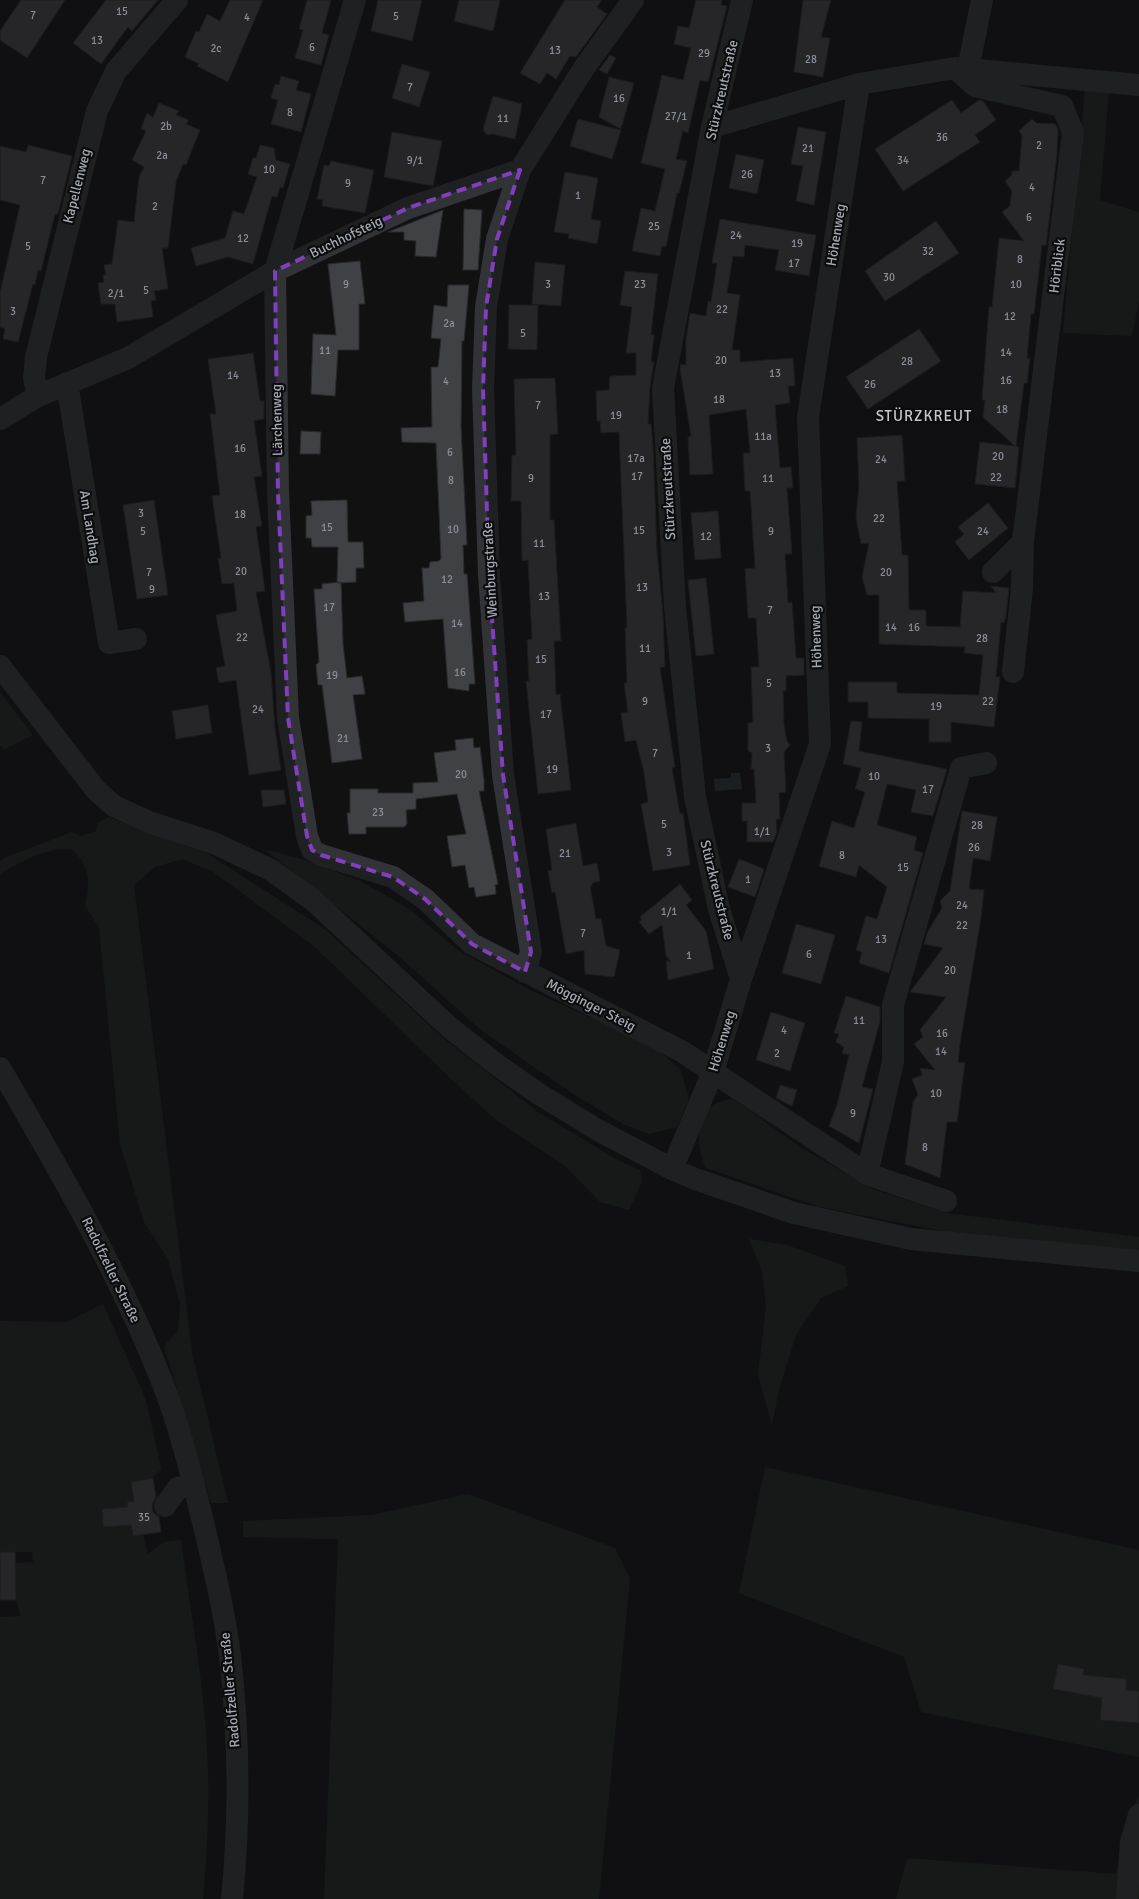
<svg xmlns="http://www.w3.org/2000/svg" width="1139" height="1899" font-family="Signika,sans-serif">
	<rect width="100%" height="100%" fill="#111112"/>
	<path fill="#1d251e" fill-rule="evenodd" d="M1085,87L1109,90L1100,200L1139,212V300L1132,336L1063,333Z
		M0,692L33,735L3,750L0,745Z
		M108,817L205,852L326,930L443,1038L538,1112L616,1159L640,1170L642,1182L629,1210L600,1202L564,1165L496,1120L450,1078L315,947L212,871L182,859L155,867L134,885L192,1352L228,1503H211L164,1346L178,1331L180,1304L168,1259L144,1222L120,1144L99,927L85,906C90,883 91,865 71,849C48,847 20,862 0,874V861L7,857L72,832L81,836L96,831L98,823Z
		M264,849L305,860L360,881L408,908L459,951L530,990L653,1046L681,1070L689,1099L677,1127L649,1134L623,1124L572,1093L482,1031L401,958Z
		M732,1098L800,1147L872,1189L947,1213L1139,1237V1251L953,1233L820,1207L706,1168C696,1150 695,1115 717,1103C721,1101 727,1100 732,1098Z
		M749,1239L787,1245L845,1266L848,1286L821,1298L796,1335L779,1389L772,1426L758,1374L766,1307L762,1271Z
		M103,1304L146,1400L161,1469L153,1478L132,1482L134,1501L128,1502L132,1536L143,1535L148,1554L164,1542L181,1540C191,1616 206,1693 208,1770C209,1813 207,1856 203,1899H0V1617L21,1616L16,1600L15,1563L33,1562L32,1552H0V1321L67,1322ZM117,1508H118L104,1527L102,1509Z
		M765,1467L1139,1550V1757L921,1712L904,1657L739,1593Z
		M468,1494L615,1548L630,1579L599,1899H324L338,1539L243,1537V1521L372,1515Z
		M1139,1794V1899H896L907,1858L1116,1874L1128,1821Z"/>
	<path fill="#2a3137" d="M731,773H740L742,789L715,791L714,779L731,778Z"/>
	<path fill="#404145" stroke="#2b2b2e" d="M21,0H65L27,58L0,40V31Z
		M106,0H158L132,31L128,27L101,64L73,43Z
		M230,0H263L228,82L197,66L199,64L185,57L196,31L199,32L207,14L220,21Z
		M307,0H331L322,33L329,35L321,65L295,58L303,30L299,29Z
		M378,0H422L412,41L371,31Z
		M459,0H500L493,31L454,21Z
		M565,0H602L597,7L607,14L576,57L570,56L556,79L547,73L540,84L520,73Z
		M696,0H722L721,5L727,6L708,82L700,80L688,133L683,131L676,159L687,161L679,193H677L666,247L662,246L660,256L632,251L641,208L655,211L665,169L641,163L662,75L683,80L691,48L674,44L678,26L689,28Z
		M803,0H831L821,37L830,38L823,77L794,72Z
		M610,55L616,58L607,74L599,70Z
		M402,64L430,72L419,107L392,98Z
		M281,76L299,81L296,90L311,94L301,132L271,124L278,100L271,98L275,84L279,85Z
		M609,77L634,83L621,129L599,117Z
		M493,96L522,104L515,139L493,134L487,135L483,129Z
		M952,100L961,113L979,100L983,101L996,120L975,135L980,142L903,191L875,149Z
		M159,103L179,111L176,115L189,120L186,124L200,130L186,165L183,164L176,182L168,248H162L168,289L154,291L156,300L151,301L153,317L117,322L115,304H101L98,283L104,282L103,275H106L104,265L112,264L118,220L134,222L139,177L144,167L132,160L146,131L141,129L147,113L153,117Z
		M578,119L621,130L612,159L570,146Z
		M1032,119L1036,123L1055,124L1058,129L1057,154L1046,246L1042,245L1034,314H1031L1027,358H1030L1027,383H1024L1016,446L1019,447L1015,488L975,484L980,442L1015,446L983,417L985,400H982L989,307H992L999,238L1024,241L1002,212L1010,206L1012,191L1005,181L1012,175V171H1019L1022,136L1019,131Z
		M798,127L826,132L814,205L796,201L803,166L791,164Z
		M392,132L442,141L433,186L384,177Z
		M28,145L72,156L58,214H55L41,271L38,270L35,285L33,284L18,342L3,339L5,329L0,327V293L20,205L0,200V146L26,152Z
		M260,145L274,148L276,160L290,164L283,188L280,187L277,197L272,196L253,264L228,257L196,266L191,248L225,238L233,211L244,214L257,177L248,174L253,158H256Z
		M736,154L764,160L757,194L729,188Z
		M331,161L374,170L365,213L322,206L323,200L317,199L324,165L329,166Z
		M565,172L598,178L591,219L601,221L597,244L568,238L569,234L554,232Z
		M464,209L482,210L478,270H463Z
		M443,210L436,257L415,256L416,241L404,240V232H388Z
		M720,219L816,235L809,276L775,270L779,250L745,245L744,257L733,256L727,293L740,295L732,350H740V362L793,358L795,386H788L790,403L775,405L780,468L791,467L793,488H787L792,554H785L788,603L792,602L796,658H804V675L786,676V691H783L784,725L787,741L790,745L784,752L786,792L779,793L780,819H776L777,832L773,842H747V821H742V803H756L754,769H751L752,753L748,751V723L753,722L751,667H759L756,618H748L745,569L755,568L750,491H745L743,453H750L746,409L709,415L713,474L690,475L688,437L691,436L680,369L681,364L686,365V340L690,313L706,316L708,301L711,302L717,263H712Z
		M936,221L959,253L885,301L865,271Z
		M360,261L365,304H359V350H338L335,396L311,394L313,334L336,335L328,264Z
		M535,262L565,265L561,306L532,304Z
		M625,271L658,274L651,334L654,335L651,362H654L650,386L648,424H651L653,446L657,551L663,616L665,667H660L675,767L672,768L680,814L683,813L690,865L653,871L641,804L648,802L644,773L636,740L625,742L621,713L628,712L624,683H627L625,628H627L619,432L601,433L600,421H597L596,391L609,390L610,376L636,375V353H626L632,307L620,305Z
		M448,285H469L464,341H462L461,427L467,545H463L464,574H467L475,684H469V691L448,688L443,619L405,622L403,603L424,601L422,568H429L430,562L439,561L441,559L436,443L402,442L401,428L432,427L431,367H438L441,339L431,338L434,305L447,307Z
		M509,305H538L537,350L508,349Z
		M919,329L941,361L868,409L846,377Z
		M253,353L260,401H264V419L254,421L262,476L254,477L262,526L256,527L265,591L256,592L271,673L275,729L281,770L249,775L236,680L219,683L216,668L225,666L216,615L237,611L234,583L222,584L218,558H221L212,496L220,495L210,414H216L208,359Z
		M555,378L558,434L550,435V520H554L561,641H554L556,695L560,694L571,790L538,794L526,681H529L527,640L532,639L528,560L522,561L521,501H511L512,455H516L514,379Z
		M301,431L321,432L320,454H300Z
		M902,435L905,481H897L902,555H908L909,610H926V626L960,627L963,591L996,593L991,586L1009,588L1006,615L1004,623L1001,622L996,677H1000L994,727L951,722V742H929V719L868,718V702H848V682H897V693L979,695L983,655L964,653L965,647L879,644V595H867L862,577L869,543L861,544L856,518L859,485L857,438Z
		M154,500L168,595L137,599L123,505Z
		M347,500L348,542H363L364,568H356V582L337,583L338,547H312L311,538H306V516L312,515L311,501Z
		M988,503L1008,528L969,560L955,542L964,534L958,527Z
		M718,511L721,558L695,560L691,513Z
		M706,578L714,654L696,656L688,580Z
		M341,582L343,644L347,678L362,676L365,694L353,695L362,759L332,763L322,685H318L316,665L319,662L314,589H322V584Z
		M208,705L212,733L176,739L172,711Z
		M851,721L862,722L859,751L947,769L933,816L911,812L916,790L887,784L877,825L917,837L914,850L923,853L889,973L859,963L862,952L856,950L866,916L877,919L887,887L859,865L856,877L819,866L832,821L854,828L865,792L855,789L861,768L843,764Z
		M473,738L474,748L480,747L484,780V791H479L498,884L495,885L496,894L476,897L474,887L469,888L465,865L452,867L447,836L466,834L457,794L416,799V809L406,810L407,824L404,827H366V834H349L347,813H350V789H378V793H413V783L438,782L434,753L456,750L455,740Z
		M261,790H284L286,804L263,807Z
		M962,811L997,817L990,861L973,858L969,889L984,890L981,918L960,1044L958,1062L965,1063L957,1122H947L940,1178L905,1164L913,1102L918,1095L912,1079L922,1075L920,1068L935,1070L914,1044L923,1037L920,1030L946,997L910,992L943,948L924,944L927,933L942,908L940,901L950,891Z
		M576,823L583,866L597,863L600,881L592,883V886H590L596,919L601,918L606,946L620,950L614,977L585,974L584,950L566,954L555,892L552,893L548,871L552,870L546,829Z
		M739,859L764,869L755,897L728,887Z
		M680,884L692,900L686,905L706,931L714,969L668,980L666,961L671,962L666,956L662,925L649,934L639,922L642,920L640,917Z
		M796,924L835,935L821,984L782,973Z
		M846,996L880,1007V1021L862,1087L873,1089L859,1143L829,1126L837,1105L849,1055L842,1053L844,1047L836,1042L839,1034L834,1033Z
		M771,1012L805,1023L790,1071L756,1060Z
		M780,1085L797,1090L792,1106L776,1098Z
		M153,1478L156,1497L152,1505L153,1512L159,1517L161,1532L133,1536L131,1525L103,1527L102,1509L128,1507L127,1502L134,1501L131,1482Z
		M0,1552H15L16,1600H0Z
		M1058,1664L1084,1669L1083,1675L1127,1679L1126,1690L1139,1691V1723L1100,1720L1102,1698L1053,1689Z"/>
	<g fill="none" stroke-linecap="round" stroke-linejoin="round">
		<path stroke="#323337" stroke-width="22" d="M355,0L275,271L278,492L288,718L307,836L312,850L321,855L393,877L425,899L472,944L683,1052L867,1174L946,1201
			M955,68L975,86L1062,106L1073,132L1023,542L993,572
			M968,69L1139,85
			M712,127L859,84
			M520,170L497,239L486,307L483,389L489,575L503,775L531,952L525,972
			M67,383L109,643L136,639
			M38,396L34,378L36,357L97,111L116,71L177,0
			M0,419L38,396L128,358L275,271L408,208L520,170L584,68L633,0
			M0,666L96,790L114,806L149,822L214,843L271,870L314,901L449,1027L496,1064L539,1094L596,1129L672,1169L695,1179L794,1213L911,1239L1139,1261
			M1013,672L1022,588L1023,542
			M741,979L719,909L695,797L675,607L663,388L712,127L742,0
			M0,1068C58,1168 116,1267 159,1374C178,1420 190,1469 202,1518C213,1564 224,1609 230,1656C239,1736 240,1819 232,1899
			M672,1169L713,1072L741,979L820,744L808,417L859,84L955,68L968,69L982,0
			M867,1174L893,1062V1005L961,768L986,763
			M165,1506L178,1488L194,1484
			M1127,1899L1131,1842L1139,1815"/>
	</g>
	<path d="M0 0H1139V1899H0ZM520,170L497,239L486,307L483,389L489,575L503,775L531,952L525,972L472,944L425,899L393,877L321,855L312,850L307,836L288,718L278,492L275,271L408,208Z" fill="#111112" fill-opacity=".55" fill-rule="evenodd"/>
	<path fill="none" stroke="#813ebd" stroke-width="4" stroke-dasharray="10 6" stroke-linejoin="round" d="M520,170L497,239L486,307L483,389L489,575L503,775L531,952L525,972L472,944L425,899L393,877L321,855L312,850L307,836L288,718L278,492L275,271L408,208Z"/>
	<g text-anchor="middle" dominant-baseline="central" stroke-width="4.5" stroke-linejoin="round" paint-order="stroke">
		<g font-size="11" fill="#8a8e98">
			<text x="122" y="11">15</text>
			<text x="33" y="15">7</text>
			<text x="396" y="16">5</text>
			<text x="247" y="17">4</text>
			<text x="97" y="40">13</text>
			<text x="312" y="47">6</text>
			<text x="216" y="48">2c</text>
			<text x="555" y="50">13</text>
			<text x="704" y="53">29</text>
			<text x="811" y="59">28</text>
			<text x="410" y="87">7</text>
			<text x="619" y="98">16</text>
			<text x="290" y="112">8</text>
			<text x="676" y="116">27/1</text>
			<text x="503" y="118">11</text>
			<text x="166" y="126">2b</text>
			<text x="942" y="137">36</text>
			<text x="1039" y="145">2</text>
			<text x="808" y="148">21</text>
			<text x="162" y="155">2a</text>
			<text x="415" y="160">9/1</text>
			<text x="903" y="160">34</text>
			<text x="269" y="169">10</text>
			<text x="747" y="174">26</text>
			<text x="43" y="180">7</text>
			<text x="348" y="183">9</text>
			<text x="1032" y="187">4</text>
			<text x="578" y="195">1</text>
			<text x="155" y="206">2</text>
			<text x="1029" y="217">6</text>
			<text x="654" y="226">25</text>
			<text x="736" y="235">24</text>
			<text x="243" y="238">12</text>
			<text x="797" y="243">19</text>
			<text x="28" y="246">5</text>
			<text x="928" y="251">32</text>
			<text x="1020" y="259">8</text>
			<text x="794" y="263">17</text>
			<text x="889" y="277">30</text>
			<text x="346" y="284">9</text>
			<text x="548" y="284">3</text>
			<text x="640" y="284">23</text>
			<text x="1016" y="284">10</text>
			<text x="146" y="290">5</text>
			<text x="116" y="293">2/1</text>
			<text x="722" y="309">22</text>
			<text x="13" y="311">3</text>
			<text x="1010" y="316">12</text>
			<text x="449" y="323">2a</text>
			<text x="523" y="333">5</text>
			<text x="325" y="350">11</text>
			<text x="1006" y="352">14</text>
			<text x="721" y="360">20</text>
			<text x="907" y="361">28</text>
			<text x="775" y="373">13</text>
			<text x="233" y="375">14</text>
			<text x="1006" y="380">16</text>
			<text x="446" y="381">4</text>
			<text x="870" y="384">26</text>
			<text x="719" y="399">18</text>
			<text x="538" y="405">7</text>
			<text x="1002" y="409">18</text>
			<text x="616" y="415">19</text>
			<text x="763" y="436">11a</text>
			<text x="240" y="448">16</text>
			<text x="450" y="452">6</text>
			<text x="998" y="456">20</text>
			<text x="636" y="458">17a</text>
			<text x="881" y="459">24</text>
			<text x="637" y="476">17</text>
			<text x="996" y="477">22</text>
			<text x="531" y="478">9</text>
			<text x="768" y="478">11</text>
			<text x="451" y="480">8</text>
			<text x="141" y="513">3</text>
			<text x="240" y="514">18</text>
			<text x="879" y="518">22</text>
			<text x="327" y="527">15</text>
			<text x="453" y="529">10</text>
			<text x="639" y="530">15</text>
			<text x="143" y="531">5</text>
			<text x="771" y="531">9</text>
			<text x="983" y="531">24</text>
			<text x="706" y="536">12</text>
			<text x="539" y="543">11</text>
			<text x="241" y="571">20</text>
			<text x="149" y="572">7</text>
			<text x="886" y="572">20</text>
			<text x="447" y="579">12</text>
			<text x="642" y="587">13</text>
			<text x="152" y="589">9</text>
			<text x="544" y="596">13</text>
			<text x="329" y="607">17</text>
			<text x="770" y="610">7</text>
			<text x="457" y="623">14</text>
			<text x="891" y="627">14</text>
			<text x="914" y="627">16</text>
			<text x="242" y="637">22</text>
			<text x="982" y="638">28</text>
			<text x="645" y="648">11</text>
			<text x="541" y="659">15</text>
			<text x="460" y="672">16</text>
			<text x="332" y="675">19</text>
			<text x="769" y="683">5</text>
			<text x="645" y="701">9</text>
			<text x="988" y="701">22</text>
			<text x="936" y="706">19</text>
			<text x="258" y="709">24</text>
			<text x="546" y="714">17</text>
			<text x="343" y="738">21</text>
			<text x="768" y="748">3</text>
			<text x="655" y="753">7</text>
			<text x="552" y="769">19</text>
			<text x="461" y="774">20</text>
			<text x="874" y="776">10</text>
			<text x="928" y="789">17</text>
			<text x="378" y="812">23</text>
			<text x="664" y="824">5</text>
			<text x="977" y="825">28</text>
			<text x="762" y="831">1/1</text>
			<text x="974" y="847">26</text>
			<text x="669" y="852">3</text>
			<text x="565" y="853">21</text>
			<text x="842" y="855">8</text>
			<text x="903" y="867">15</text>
			<text x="748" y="879">1</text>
			<text x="962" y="905">24</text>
			<text x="669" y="911">1/1</text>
			<text x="962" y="925">22</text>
			<text x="583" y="933">7</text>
			<text x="881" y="939">13</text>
			<text x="809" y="954">6</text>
			<text x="689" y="955">1</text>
			<text x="950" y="970">20</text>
			<text x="859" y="1020">11</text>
			<text x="784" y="1030">4</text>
			<text x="942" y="1033">16</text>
			<text x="941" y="1051">14</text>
			<text x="777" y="1053">2</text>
			<text x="936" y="1093">10</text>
			<text x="853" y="1113">9</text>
			<text x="925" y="1147">8</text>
			<text x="144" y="1517">35</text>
		</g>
		<g font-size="14" fill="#a2a7b3" stroke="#0c0c0d">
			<text transform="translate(722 90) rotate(-77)">Stürzkreutstraße</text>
			<text transform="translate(77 186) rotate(-76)">Kapellenweg</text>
			<text transform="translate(836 235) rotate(-81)">Höhenweg</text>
			<text transform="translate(346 237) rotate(-26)">Buchhofsteig</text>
			<text transform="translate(1057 266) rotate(-83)">Höriblick</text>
			<text transform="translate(277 420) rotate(-91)">Lärchenweg</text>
			<text transform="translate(668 489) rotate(-93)">Stürzkreutstraße</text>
			<text transform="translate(90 527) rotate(81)">Am Landhag</text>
			<text transform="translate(490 570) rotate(-93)">Weinburgstraße</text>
			<text transform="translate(816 637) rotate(-92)">Höhenweg</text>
			<text transform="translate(717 890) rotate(76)">Stürzkreutstraße</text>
			<text transform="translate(591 1005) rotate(27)">Mögginger Steig</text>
			<text transform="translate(722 1041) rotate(-73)">Höhenweg</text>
			<text transform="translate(111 1270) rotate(64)">Radolfzeller Straße</text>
			<text transform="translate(230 1690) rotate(-95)">Radolfzeller Straße</text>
		</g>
		<g font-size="15" letter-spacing="1" fill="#c3c6cf" stroke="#0c0c0d">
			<text x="924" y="416">STÜRZKREUT</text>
		</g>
	</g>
</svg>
